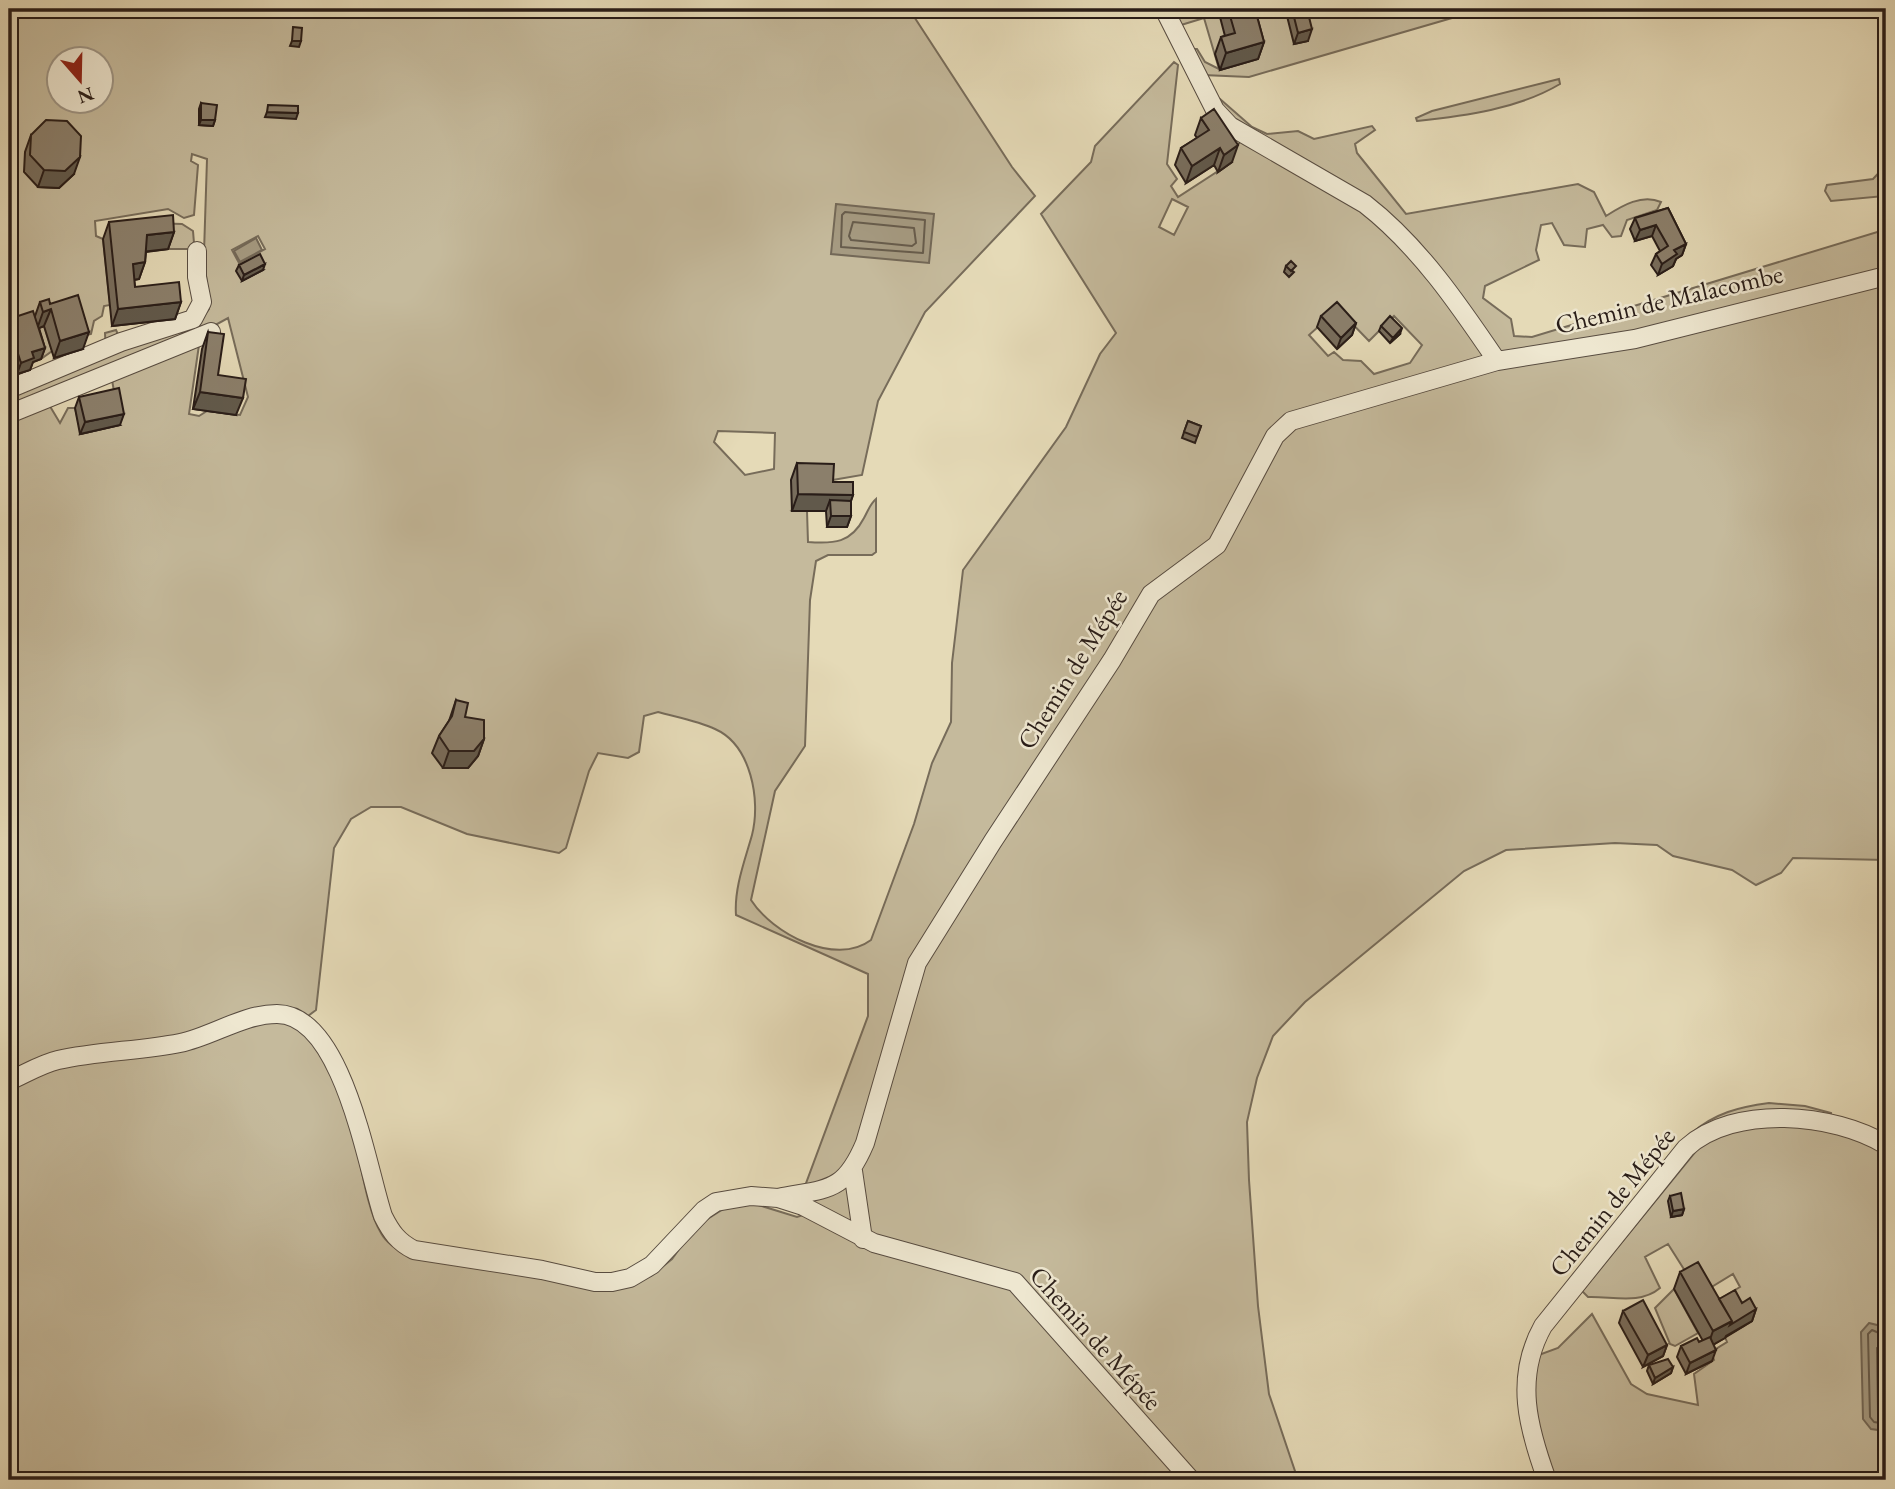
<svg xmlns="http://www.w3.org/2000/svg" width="1895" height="1489" font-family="'EB Garamond',serif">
	<rect width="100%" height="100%" fill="#e5dab7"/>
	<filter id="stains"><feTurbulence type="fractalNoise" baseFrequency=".00286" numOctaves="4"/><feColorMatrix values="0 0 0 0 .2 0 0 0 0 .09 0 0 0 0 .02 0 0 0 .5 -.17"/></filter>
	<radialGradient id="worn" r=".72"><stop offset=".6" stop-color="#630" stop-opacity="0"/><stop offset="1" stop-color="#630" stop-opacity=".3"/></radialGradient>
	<path fill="#c5ba9c" stroke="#776c5a" stroke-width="2" fill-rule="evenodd" d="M9,9H909L1012,167L1035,196L925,312L878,401L862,475L827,481L792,510L807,511L808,542C834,544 851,543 864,518C868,511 870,504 876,499V552L872,555H828L816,561L810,600L805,746L775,791L751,900C772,933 835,967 871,940L914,824L932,763L951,722L952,663L963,570L1066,427L1100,354L1116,333L1041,214L1091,162L1095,146L1174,62L1178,65L1167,164L1177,179L1171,186L1178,197L1232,162L1210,129L1240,127L1217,101L1220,99L1252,127L1267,134L1298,131L1314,139L1372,126L1375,130L1355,144L1357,153L1406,214L1578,184L1594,192L1606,216C1623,205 1642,194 1661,202L1657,210L1627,220L1621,236L1612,237L1603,225L1587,229L1585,247L1564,245L1552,223L1541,225L1536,250L1539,260L1485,286L1483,298L1511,319L1514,336L1532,337L1884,230L1886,213V860L1793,858L1781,873L1756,885L1732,870L1673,856L1657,845L1615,843L1506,850L1464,871L1305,1002L1273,1036L1257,1078L1247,1122L1249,1180L1258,1306L1269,1394L1298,1480H9V418L48,403L60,423L68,408H75L81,434L120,425L112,380L199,345L189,414L199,416L207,411L240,415L248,397L228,318L199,334L9,409V394L106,354L105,333L116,330L124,348L197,324L209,309L204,253L207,159L192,154L191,161L198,165L194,215L184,218L168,209L95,221L96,236L103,239L110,305L104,306L102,316L94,321L91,334L79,337L72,312L37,328L44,326L52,351L41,359L9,329ZM60,60H102V102H60ZM1172,199L1188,207L1174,235L1159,227ZM258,236L265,249L239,263L232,250ZM1338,309L1369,341L1394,316L1422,345L1410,363L1374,374L1361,361L1343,360L1334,352L1328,356L1309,335ZM718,431L775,433L774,469L745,475L714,442ZM658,712C676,717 698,721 715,729C751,745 761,800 752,835C745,860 734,888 736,915L868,974V1016L805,1186L803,1215L797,1217L755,1204L728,1206L695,1227L672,1259L651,1276L590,1285L410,1256C399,1251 387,1244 381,1233C363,1203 359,1139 345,1102C335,1073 318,1046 304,1019L316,1010L334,848L351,819L371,807H401L467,834L559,853L566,848L589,771L598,753L628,758L639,752L644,716Z
		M1173,9H1483L1249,77L1203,75L1193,49H1197L1205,62L1219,69L1204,18L1181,25Z
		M1559,79L1560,84C1518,109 1465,116 1417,121L1416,118L1432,111Z
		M1886,165V202L1884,196L1831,201L1825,191L1827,185L1873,179Z
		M150,223L182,224L193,231L194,243L188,249H168L166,232Z
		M1769,1103L1805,1106L1831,1113L1829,1129L1886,1150V1480H1553L1533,1415L1536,1356L1558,1348L1592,1314L1631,1384L1647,1394L1698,1405L1694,1374L1714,1360L1711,1352L1727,1342L1725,1337L1744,1326L1711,1312L1668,1244L1645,1257L1660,1288C1640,1305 1612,1296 1588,1297L1582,1291L1705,1140L1692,1133C1715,1113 1739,1107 1769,1103ZM1733,1274L1740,1287L1718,1300L1710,1288Z
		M1674,1289L1698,1333L1675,1346L1670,1344L1655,1308Z"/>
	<path fill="#a59a81" stroke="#736857" stroke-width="2" d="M836,204L934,214L929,263L831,254Z
		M256,238L262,250L240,262L234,251Z
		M1869,1323L1881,1326L1886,1332V1431L1871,1429L1863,1419L1861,1332Z"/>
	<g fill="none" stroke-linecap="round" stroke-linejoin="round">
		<path stroke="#675c4c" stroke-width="2" d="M845,212L925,220L923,253L841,247L842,215Z
			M853,222L914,228L916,243L912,246L851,240L849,236Z
			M1886,1336L1872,1330L1868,1334L1870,1417L1874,1422L1886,1424
			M1886,1345L1877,1348L1878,1412L1886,1415"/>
		<g stroke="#584c40" stroke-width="20">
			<path id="minor" d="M1164,9L1215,110L1230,126L1365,204C1419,246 1459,305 1497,361
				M9,389L121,342L193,319L202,302L197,277V251
				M9,414L211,332
				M9,1081C25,1074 41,1064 58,1060C98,1051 140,1051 180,1043C213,1036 243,1014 277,1014C343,1014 367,1168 383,1216C391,1232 398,1242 414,1250L542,1270L595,1282H612L630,1278L652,1265L704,1210L716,1202L751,1196L778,1198L803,1206L874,1243L1015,1282L1191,1480
				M853,1171L863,1239
				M778,1198C828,1188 844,1193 865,1143L917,963L993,841L1112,660L1151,594L1217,545L1275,436L1291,421L1497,361L1635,339L1886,276
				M1547,1480C1528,1428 1514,1378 1543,1326L1686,1148C1734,1104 1834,1113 1886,1145"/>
		</g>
		<use href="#minor" stroke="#eee7d0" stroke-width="18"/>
	</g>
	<path fill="#786d5c" stroke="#291d18" stroke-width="2" d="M1223,9H1255L1264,42L1258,59L1220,70L1215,54L1221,37L1225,36L1220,17Z
		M1289,9H1307L1308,41L1294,44L1287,16Z
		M201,103L215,120L213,126L199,125V109Z
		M1201,118L1232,162L1218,172L1214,165L1186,183L1175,165L1181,148L1197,138L1195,135Z
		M31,135L74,174L59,188L38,187L24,172L25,152Z
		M1668,208L1686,244L1682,255L1676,259L1673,266L1658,275L1651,265L1656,254L1660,251L1652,236L1635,241L1630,229L1635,218Z
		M109,222L174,232L168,249L146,252L145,262L139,279L134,280L135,287L181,302L175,319L112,326L103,239Z
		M239,265L263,270L242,281L236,271Z
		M1286,266L1294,272L1289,277L1284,272Z
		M40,302L50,304L83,349L54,358L44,326L39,328L45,348L41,359L33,362L30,370L17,374L9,350V319L35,316Z
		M1321,316L1356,323L1352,335L1337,349L1317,327Z
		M1381,326L1400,334L1390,343L1379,331Z
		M208,332L218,375L236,415L193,409L202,349Z
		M79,397L120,425L80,434L75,408Z
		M1188,421L1201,426L1195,443L1182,438Z
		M797,463L833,482L853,495L851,501V516L847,527H827L826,511H792L791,480Z
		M456,700L465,717L484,739L478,756L468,768H443L432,753L439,736L449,721Z
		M1670,1196L1684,1209L1682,1215L1671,1217L1668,1201Z
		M1680,1272L1719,1299L1742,1303L1756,1309L1752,1321L1713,1345L1712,1361L1686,1374L1677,1357L1681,1346L1703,1341L1674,1289Z
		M1623,1311L1667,1345L1663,1356L1643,1367L1619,1323Z
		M1649,1365L1673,1367L1671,1373L1653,1384L1647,1371Z"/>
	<path fill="#61594b" stroke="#291d18" stroke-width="2" d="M1312,29L1308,41L1294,44L1298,33Z
		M292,41H301L299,47L290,46Z
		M1264,42L1258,59L1220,70L1226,53Z
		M267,112L298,113L296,119L265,117Z
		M201,120H215L213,126L199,125Z
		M1238,145L1232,162L1218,172L1224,155Z
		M1220,148L1214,165L1186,183L1192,166Z
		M80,157L74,174L59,188L38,187L44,170Z
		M1656,225L1652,236L1635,241L1640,230Z
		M174,232L168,249L141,252L147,235Z
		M1686,244L1682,255L1676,259L1673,266L1658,275L1662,264L1674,250Z
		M145,262L139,279L126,281L133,264Z
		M265,264L263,270L242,281L244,275Z
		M181,302L175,319L112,326L118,309Z
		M51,309L44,326L37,329L43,312Z
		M1356,323L1352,335L1337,349L1341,338Z
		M1402,328L1400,334L1390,343L1393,338Z
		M89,332L83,349L54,358L60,341Z
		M45,348L41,359L33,362L30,370L17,374L21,363L32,352Z
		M200,392L243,398L236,415L193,409Z
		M124,414L120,425L80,434L85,422Z
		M798,494L853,495L847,512L830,500L826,511H792Z
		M831,516H851L847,527H827Z
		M484,739L478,756L468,768H443L449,751Z
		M1684,1209L1682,1215L1671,1217L1673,1211Z
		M1756,1309L1752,1321L1726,1336L1725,1338L1707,1348L1713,1331Z
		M1667,1345L1663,1356L1643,1367L1648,1355Z
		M1716,1350L1712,1361L1686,1374L1690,1363Z
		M1673,1367L1671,1373L1653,1384L1655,1378Z"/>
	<path fill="#8b7f6b" stroke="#291d18" stroke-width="2" d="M1228,9H1255L1264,42L1226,53L1221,37L1235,33Z
		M1292,9H1307L1312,29L1298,33Z
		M293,27L302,28L301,41H292Z
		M201,103L217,105L215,120H201Z
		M268,105L298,106V113L267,112Z
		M1214,109L1238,145L1224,155L1220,148L1192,166L1181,148L1209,130L1201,118Z
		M46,120L67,121L81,136L80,157L65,171L44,170L30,155L31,135Z
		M1668,208L1686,244L1674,250L1677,254L1662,264L1656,254L1668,246L1656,225L1640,230L1635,218Z
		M173,215L174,232L147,235L145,262L133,264L135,287L179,282L181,302L118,309L109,222Z
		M260,254L265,264L244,275L239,265Z
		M1291,261L1296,266L1291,271L1286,266Z
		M78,295L89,332L60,341L51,309L43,312L40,302L49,299L50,304Z
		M1337,302L1356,323L1341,338L1321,316Z
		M33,311L45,348L32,352L34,358L21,363L9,326V319Z
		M1390,316L1402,328L1393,338L1381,326Z
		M208,332L224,334L218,375L246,379L243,398L200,392Z
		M119,388L124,414L85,422L79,397Z
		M1188,421L1201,426L1197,437L1184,432Z
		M797,463L834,464L833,482H853V495L798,494Z
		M830,500L851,501V516H831Z
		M456,700L468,703L465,717L484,720V739L474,751H449L439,736L452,716Z
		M1681,1193L1684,1209L1673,1211L1670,1196Z
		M1698,1262L1732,1321L1713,1331L1680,1272Z
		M1735,1290L1742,1303L1750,1298L1756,1309L1730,1325L1732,1321L1719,1299Z
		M1643,1300L1667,1345L1648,1355L1623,1311Z
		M1710,1337L1716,1350L1690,1363L1681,1346L1697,1338L1699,1342Z
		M1668,1359L1673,1367L1655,1378L1649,1365Z"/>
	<g text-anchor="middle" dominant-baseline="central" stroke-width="5" stroke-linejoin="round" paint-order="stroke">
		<g font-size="26" fill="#291d18" stroke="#eee7d0">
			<text transform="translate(1669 299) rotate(-13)">Chemin de Malacombe</text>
			<text transform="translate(1072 669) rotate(-58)">Chemin de Mépée</text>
			<text transform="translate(1612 1202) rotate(-51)">Chemin de Mépée</text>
			<text transform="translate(1096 1338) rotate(48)">Chemin de Mépée</text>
		</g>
	</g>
	<rect width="1895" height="1489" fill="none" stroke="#e5dab7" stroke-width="35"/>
	<rect x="10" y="10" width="1874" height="1468" fill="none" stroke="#291d18" stroke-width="3.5"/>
	<rect x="18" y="18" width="1860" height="1454" fill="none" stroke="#291d18" stroke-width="2"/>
	<g transform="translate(80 80) rotate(160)"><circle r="33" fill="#eee7d0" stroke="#9f9686" stroke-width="2"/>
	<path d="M0-5L12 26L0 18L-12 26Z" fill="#8f2418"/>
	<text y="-10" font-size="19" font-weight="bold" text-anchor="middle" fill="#291d18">N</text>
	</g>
	<rect width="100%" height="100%" filter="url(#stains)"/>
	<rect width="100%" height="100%" fill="url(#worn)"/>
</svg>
